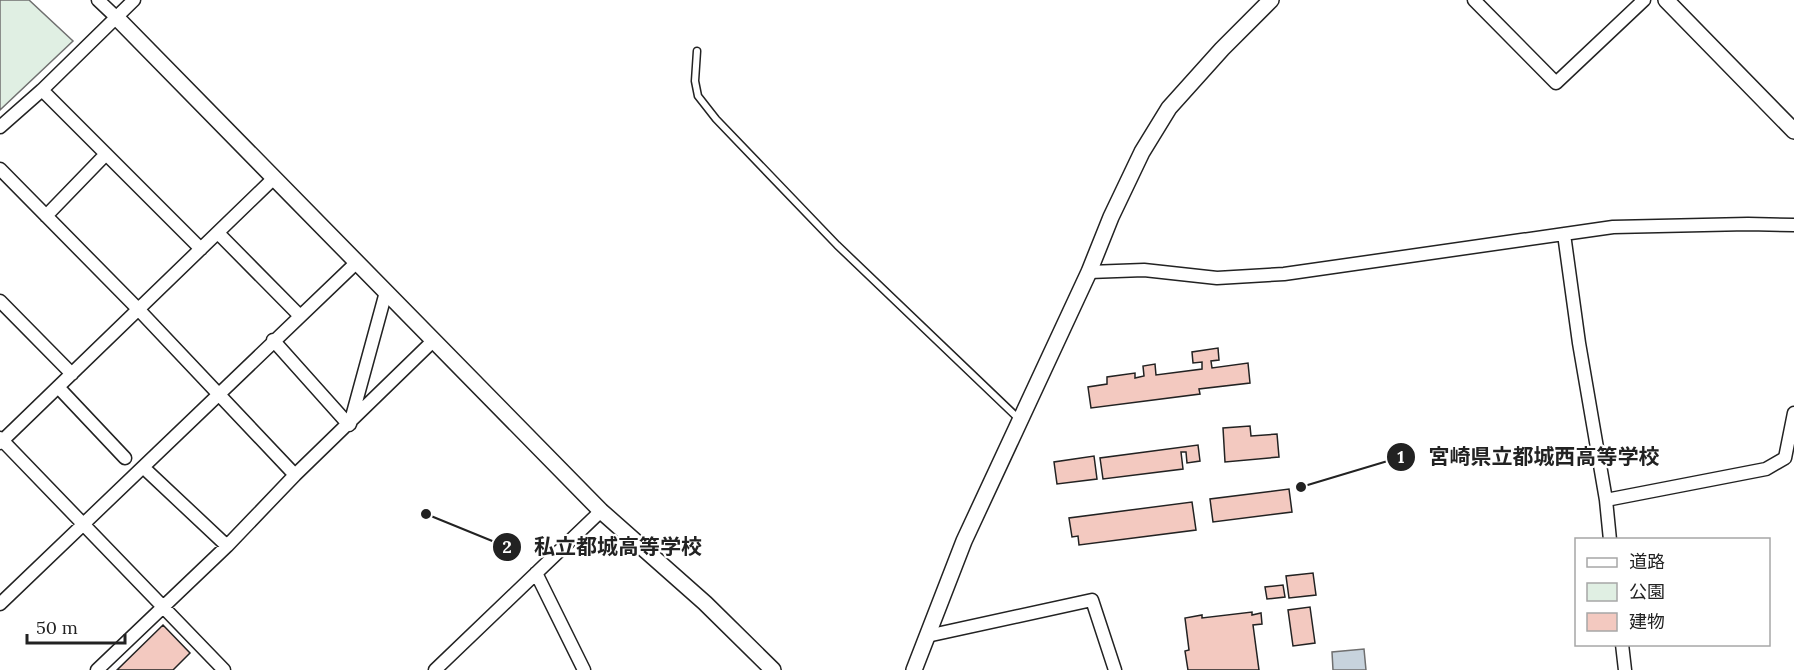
<svg xmlns="http://www.w3.org/2000/svg" width="1794" height="670" font-family="Lora,'Noto Sans JP',serif">
	<rect width="100%" height="100%" fill="#fff"/>
	<path fill="#e0efe3" stroke="#6f6f6f" stroke-width="1.5" d="M0,0H29L73,41L0,110Z"/>
	<path fill="#c7d3dd" stroke="#6f6f6f" stroke-width="1.5" d="M1364,649L1366,670H1333L1332,652Z"/>
	<path fill="#f3c9c0" stroke="#222" stroke-width="1.5" d="M1218,348L1219,360L1211,361L1212,368L1248,363L1250,383L1199,389L1200,394L1091,408L1088,387L1107,384V377L1135,373V378L1144,376L1143,366L1155,364L1156,375L1202,369V362L1193,363L1192,352Z
		M1250,426L1251,436L1277,434L1279,457L1225,462L1223,428Z
		M1198,445L1200,461L1187,463L1186,452H1181L1183,469L1103,479L1100,458Z
		M1094,456L1097,479L1057,484L1054,462Z
		M1289,489L1292,512L1213,522L1210,499Z
		M1192,502L1196,530L1079,545L1078,536L1072,537L1069,518Z
		M1313,573L1316,595L1289,598L1286,576Z
		M1283,585L1285,597L1267,599L1265,587Z
		M1310,607L1315,643L1293,646L1288,610Z
		M1252,612V615L1261,613L1262,624L1253,625L1259,670H1188L1185,651L1189,650L1185,618L1202,615V618Z
		M163,625L190,653L173,670H117Z"/>
	<g fill="none" stroke-linecap="round" stroke-linejoin="round">
		<g stroke="#222" stroke-width="9">
			<path id="service" d="M697,51L695,81L698,96L716,119L837,245L1020,420"/>
		</g>
		<g stroke="#222" stroke-width="15">
			<path id="minor" d="M98,0L117,18
				M1474,0L1556,83L1644,0
				M42,90L201,249
				M0,127L42,90L134,0
				M0,169L139,310L295,475
				M46,216L106,154
				M218,233L300,316
				M1564,234L1579,343L1606,500L1610,540
				M1089,272L1144,270L1217,278L1284,274L1613,227L1748,224L1794,225
				M0,301L72,374
				M273,340L349,425
				M58,387L125,458
				M350,424L386,292
				M0,438L224,670
				M0,443L274,178
				M144,468L227,546
				M1606,500L1766,469L1785,458L1794,413
				M536,573L584,670
				M0,604L357,262
				M927,636L1092,600L1115,670
				M1622,644L1625,670
				M97,670L227,546L295,475L434,340
				M435,670L601,511"/>
		</g>
		<g stroke="#222" stroke-width="18">
			<path id="tertiary" d="M1666,0L1794,131
				M117,18L601,511L705,603L773,670
				M914,670L964,541L1089,272L1111,217L1142,152L1169,108L1222,49L1271,0"/>
		</g>
		<use href="#service" stroke="#fff" stroke-width="6"/>
		<use href="#minor" stroke="#fff" stroke-width="12"/>
		<use href="#tertiary" stroke="#fff" stroke-width="15"/>
	</g>
	<path fill="none" stroke="#222" stroke-width="2" d="M1301 487L1401 457M426 514L507 547"/>
	<g fill="#222" stroke="#fff" stroke-width="2">
		<circle cx="1301" cy="487" r="6"/>
		<circle cx="426" cy="514" r="6"/>
		<circle cx="1401" cy="457" r="15"/>
		<circle cx="507" cy="547" r="15"/>
	</g>
	<g font-size="18" text-anchor="middle" font-weight="bold" fill="#fff">
		<text x="1401" y="463">1</text>
		<text x="507" y="553">2</text>
	</g>
	<g font-size="21" text-anchor="middle" font-weight="bold" fill="#222" stroke="#fff" stroke-width="4.5" stroke-linejoin="round" paint-order="stroke">
		<text x="1544" y="464">宮崎県立都城西高等学校</text>
		<text x="618" y="554">私立都城高等学校</text>
	</g>
	<rect x="1575" y="538" width="195" height="108" fill="#ffffff" stroke="#a7a7a7" stroke-width="1.5"/>
	<rect x="1587" y="558" width="30" height="9" fill="#ffffff" stroke="#a7a7a7" stroke-width="1.5"/>
	<text x="1629" y="568" font-size="18" fill="#222222">道路</text>
	<rect x="1587" y="583" width="30" height="18" fill="#e0efe3" stroke="#a7a7a7" stroke-width="1.5"/>
	<text x="1629" y="598" font-size="18" fill="#222222">公園</text>
	<rect x="1587" y="613" width="30" height="18" fill="#f3c9c0" stroke="#a7a7a7" stroke-width="1.5"/>
	<text x="1629" y="628" font-size="18" fill="#222222">建物</text>
	<path d="M27 634v9h98v-9" fill="none" stroke="#222222" stroke-width="3"/>
	<text x="36" y="634" font-size="18" fill="#222222" stroke="#ffffff" stroke-width="4.5" paint-order="stroke">50 m</text>
</svg>
